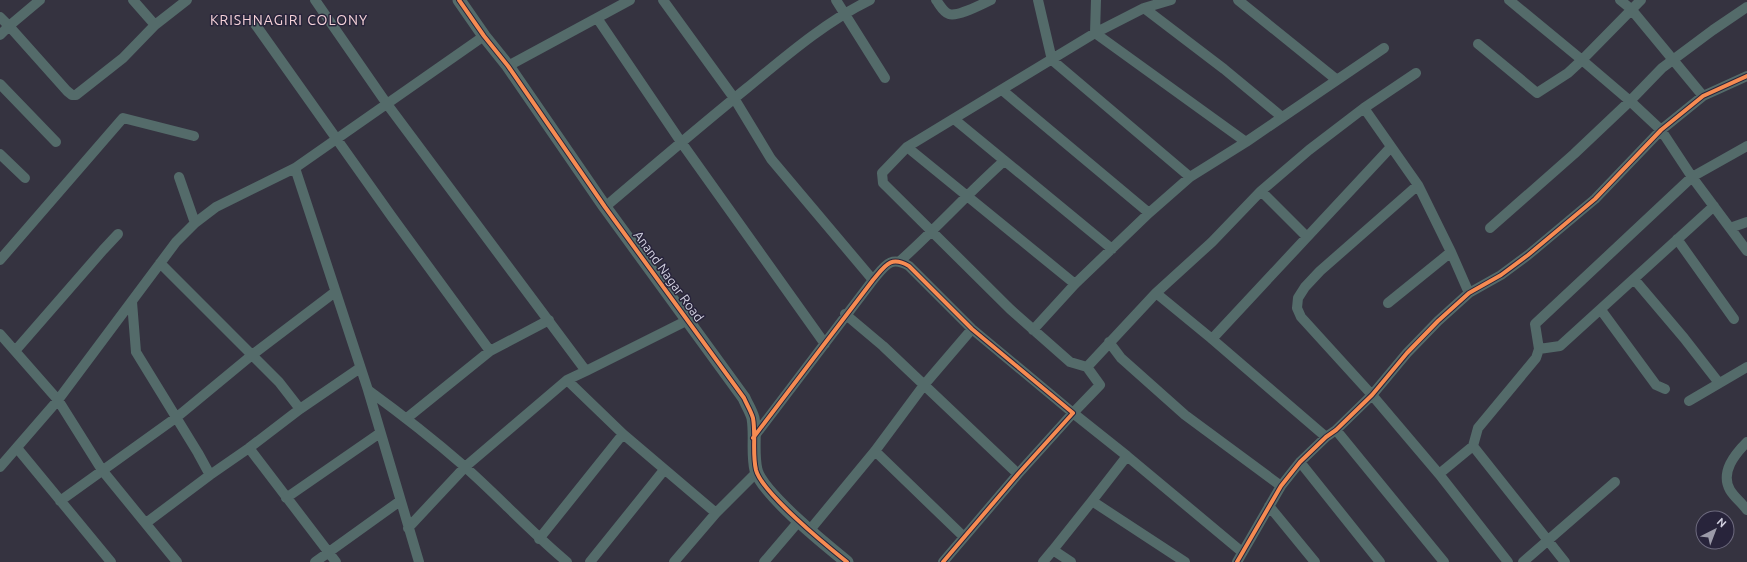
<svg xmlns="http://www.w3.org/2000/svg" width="1747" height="562" font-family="Ubuntu,sans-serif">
	<rect width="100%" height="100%" fill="#353340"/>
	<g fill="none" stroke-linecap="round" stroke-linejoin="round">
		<path stroke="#546b6a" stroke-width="10" d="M133,0L155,25L187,0
			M315,0L387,104L586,371L688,320
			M663,0L734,98L771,159L873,280
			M836,0L885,78
			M936,0C940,5 943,12 949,14C958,17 982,4 991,0
			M1038,0L1052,60L1190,177
			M1238,0L1337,80
			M1620,0L1631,9L1703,96
			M1641,0L1582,60L1630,101L1661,130L1692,177L1747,251
			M1144,8L1171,0
			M0,17L9,26L40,0
			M597,18L681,142L825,344
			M255,24L392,217L490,351L549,320
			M0,35L9,26L67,91L72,95H76L123,58L155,25
			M1478,44L1537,93L1568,73L1582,60L1509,0
			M508,66L630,0
			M0,84L56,142
			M1002,90L1149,213
			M1364,108L1418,185L1451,252L1469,293
			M954,119L1112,249
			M1246,142L1095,33L1144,8L1224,69L1282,117
			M907,147L1075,284
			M0,154L25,178
			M295,168L368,390L419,562
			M179,177L195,223
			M1418,185L1320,271L1305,287L1298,298L1297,308L1301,317L1372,395L1439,474L1508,562
			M1261,191L1307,237
			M605,207C652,167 699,127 747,88C786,56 825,22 870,0
			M1490,228L1574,154L1630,101L1662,68L1713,30L1747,7
			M1730,228L1747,222
			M1677,239L1734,319
			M0,260L123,118L194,136
			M900,261C936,229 968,193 1004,161
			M160,263L279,382L300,409L249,448
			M1634,279L1684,338L1719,383
			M1156,293L1212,242L1261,191L1309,150L1364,108L1416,73
			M132,302L136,352L198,453L210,475L249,448L336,562
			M1388,303L1451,252
			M1601,310L1656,385L1665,389
			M845,314L883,346L1018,474
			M1033,330L1075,284L1149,213L1190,177L1246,142L1384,48
			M0,334L58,400L102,470L177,562
			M1212,339L1391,147
			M1109,342L1121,358L1185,415L1281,486
			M1539,349L1560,346L1714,206
			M15,351L103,250L118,234
			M1087,367L1070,362L1010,309L883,183L882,173L907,147L1095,33L1096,0
			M567,380L623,434L716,513L757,472
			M368,390C401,414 433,439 464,466C499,497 531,532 567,562
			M1689,401L1747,367
			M300,409L360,368
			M407,418L490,351
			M1336,430L1444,562
			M753,438L873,280C885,266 890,255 909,266L972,329L1073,413L1018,474L943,562
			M1747,442C1735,454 1720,472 1730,490C1734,497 1742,503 1747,510
			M1473,446L1478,428L1536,358L1539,349L1535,324L1692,177L1747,146
			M17,448L111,562
			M875,451L964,537
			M1300,462L1380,562
			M0,467L58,400L176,242L195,223L216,207L295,168L484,36
			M1439,474L1473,446L1565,562
			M286,498L380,433
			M60,501L177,417L252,355L335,292
			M1092,501L1127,456
			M1269,506L1315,562
			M146,523L210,475
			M408,528L465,467L567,380L586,371
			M809,531L875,451L924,385L972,329
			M539,539L623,434
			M1053,550L1092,501L1185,562
			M1242,552L1127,456L1073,413L1100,385L1087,367L1156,293L1212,339L1326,437
			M315,562L400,501
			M590,562L664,470
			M674,562L716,513
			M764,562L799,521
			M1043,562L1053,550L1071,562
			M1237,562L1281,486L1300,462L1326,437L1336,430L1372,395L1407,353L1438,321L1469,293L1501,275L1528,255L1595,199L1661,130L1703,96L1747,76
			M1523,562L1615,482"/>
		<path stroke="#546b6a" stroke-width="13" d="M459,0L484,36L508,66L605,207L744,398C747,405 751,411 753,418C756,435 752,453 756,470C762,493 827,546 847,562"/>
		<g stroke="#28243b" stroke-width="6">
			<path id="cycleway" d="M459,0L484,36L508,66L605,207L744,398C747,405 751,411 753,418C756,435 752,453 756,470C762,493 827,546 847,562
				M753,438L873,280C885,266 890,255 909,266L972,329L1073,413L1018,474L943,562
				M1237,562L1281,486L1300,462L1326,437L1336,430L1372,395L1407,353L1438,321L1469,293L1501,275L1528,255L1595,199L1661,130L1703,96L1747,76"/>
		</g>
		<use href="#cycleway" stroke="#f68b52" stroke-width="4"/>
	</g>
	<g text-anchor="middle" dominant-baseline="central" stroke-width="3" stroke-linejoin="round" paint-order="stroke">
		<g font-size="13" fill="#d4d3e2" stroke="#28243b">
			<text transform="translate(669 276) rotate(54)">Anand Nagar Road</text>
		</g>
		<g font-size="14" letter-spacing="1" fill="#f6d3d9" stroke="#28243b">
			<text x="289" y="20">KRISHNAGIRI COLONY</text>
		</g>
	</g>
	<g transform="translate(1715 530) rotate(42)"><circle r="19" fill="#28243b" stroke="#6d6a7e"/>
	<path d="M0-3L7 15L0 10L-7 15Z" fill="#9c9ba9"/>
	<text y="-6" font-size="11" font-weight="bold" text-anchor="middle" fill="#d4d3e2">N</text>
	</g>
</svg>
